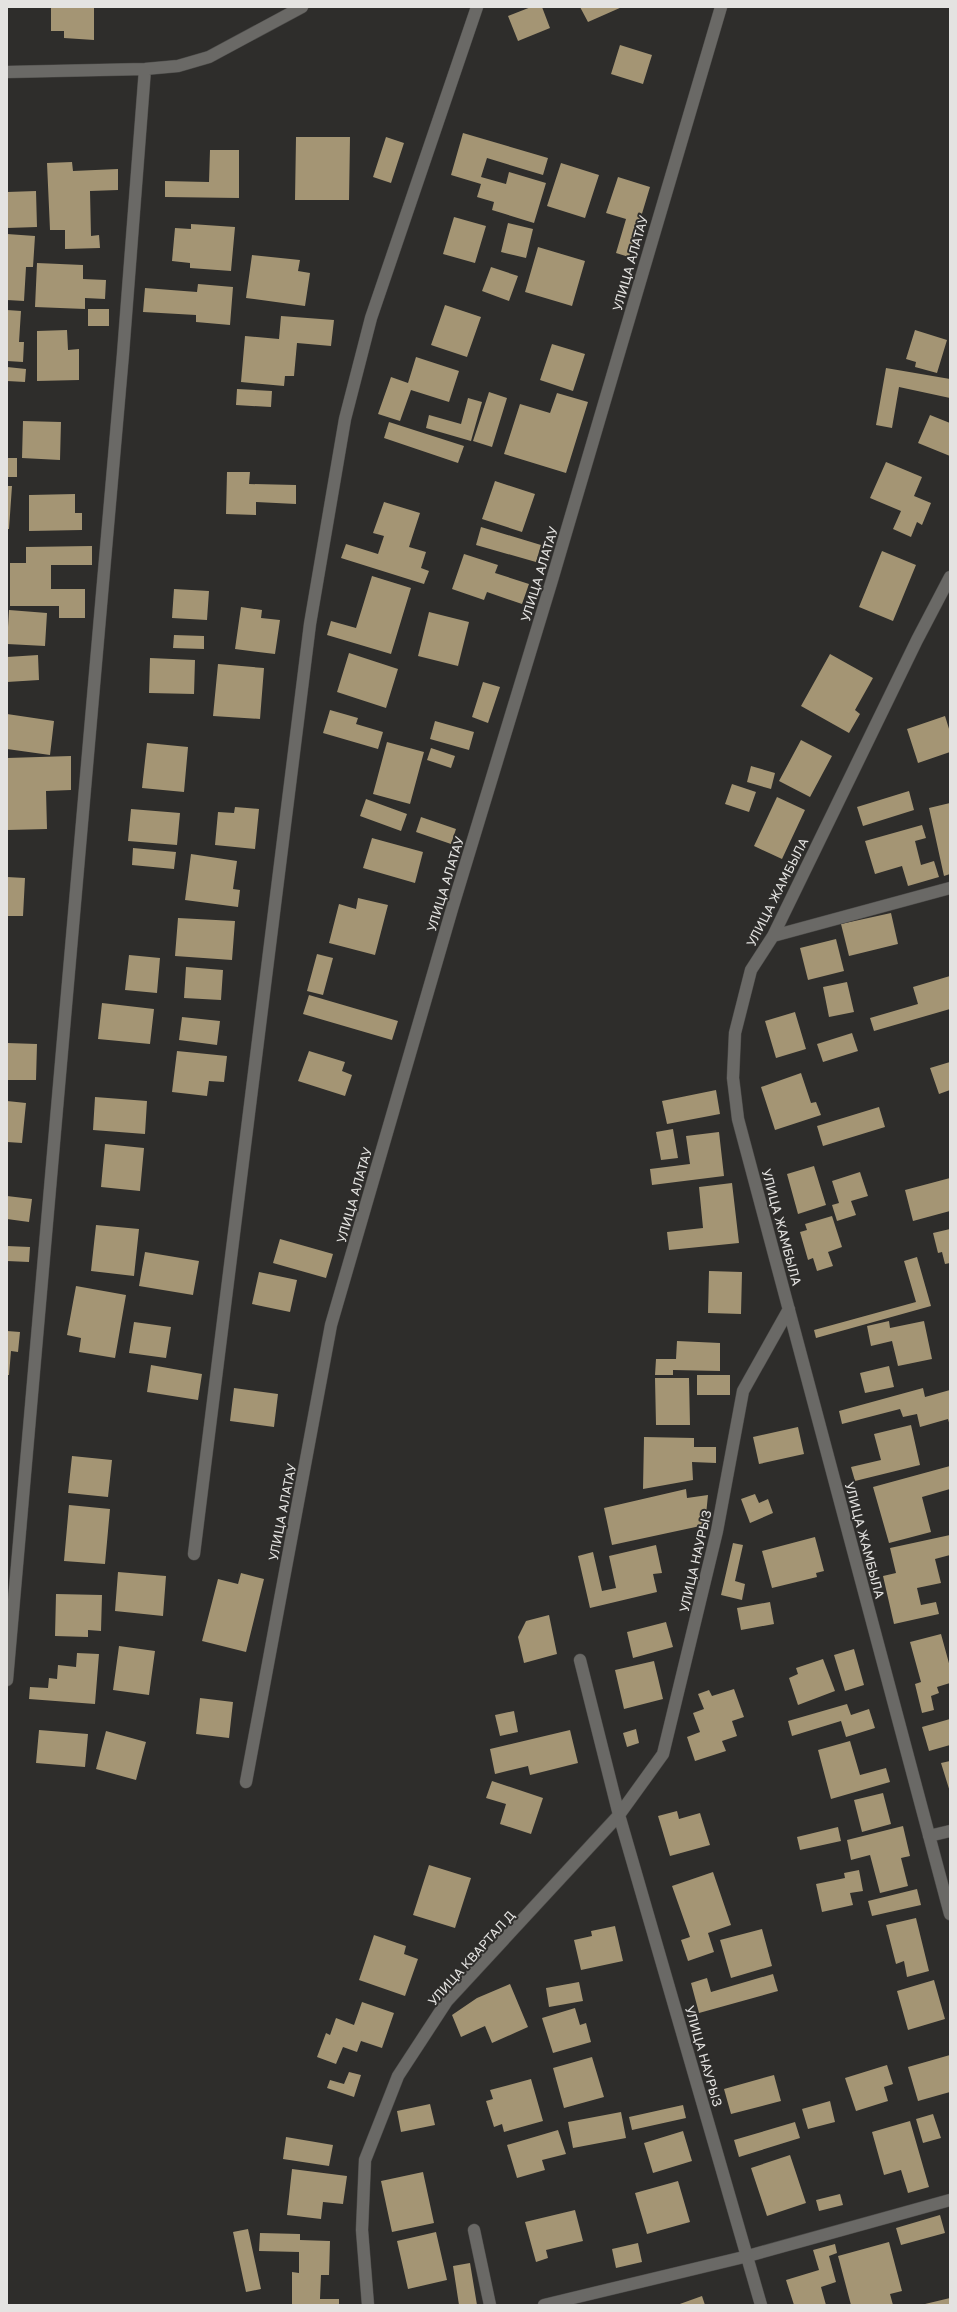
<svg xmlns="http://www.w3.org/2000/svg" width="957" height="2312" font-family="'Golos Text',sans-serif">
	<rect width="100%" height="100%" fill="#2e2d2b"/>
	<path fill="#a49574" d="M51,7H94V40L64,38V31H51Z
		M531,7H542L550,28L518,41L508,16Z
		M580,7H622L588,22Z
		M620,45L652,55L643,84L611,74Z
		M463,133L548,158L543,175L487,158L481,177L506,184L509,172L546,183L534,223L492,210L494,202L477,197L481,184L451,175Z
		M296,137H350L349,200H295Z
		M386,137L404,143L391,183L373,177Z
		M210,150H239V198L165,197V181L209,182Z
		M72,162L73,171L118,169V190L90,191L91,236L99,235L100,248L65,249V230H50L47,163Z
		M561,163L599,175L585,218L547,206Z
		M618,177L650,187L629,257L616,253L626,219L606,213Z
		M36,191L37,227L7,228V192Z
		M454,217L486,226L475,263L443,254Z
		M508,223L533,229L526,258L501,252Z
		M191,224L235,227L231,271L190,268V263L172,261L175,228L191,229Z
		M7,234L35,236L33,267H26L24,301L7,300Z
		M538,247L585,261L572,306L525,292Z
		M252,255L300,260L298,271L310,273L305,306L246,298Z
		M37,263L83,265V279L106,280L105,299L85,298V309L35,307Z
		M491,267L518,276L509,301L482,291Z
		M198,284L233,287L230,325L196,322V315L143,312L145,288L197,292Z
		M445,305L481,317L467,357L431,345Z
		M88,309H109V326H88Z
		M7,310L21,311L19,342H24L23,362L7,361Z
		M281,316L334,320L331,346L297,343L294,376H285L284,386L241,382L245,336L279,339Z
		M67,330L68,350L79,349V380L37,381V331Z
		M915,330L947,340L937,373L915,367L916,362L906,359Z
		M552,344L585,354L573,391L540,380Z
		M416,357L459,371L449,402L411,390L400,421L378,414L391,377L408,383Z
		M7,367L26,369L25,382L7,381Z
		M886,368L950,379V398L899,387L892,428L876,425Z
		M237,389L272,391L271,407L236,405Z
		M489,392L507,398L492,447L473,441Z
		M557,393L588,402L566,473L504,454L520,404L550,413Z
		M468,398L482,402L471,441L426,428L429,415L461,424Z
		M930,415L950,423V456L918,443Z
		M23,421L61,422L60,460L22,458Z
		M389,422L464,446L458,463L384,438Z
		M7,458H17V477H7Z
		M886,462L922,477L914,496L931,503L922,525L917,522L911,537L893,529L901,511L870,498Z
		M227,472H250L249,484L296,485V504L256,502V515L226,514Z
		M495,481L535,494L522,532L482,519Z
		M7,486H12L9,529H7Z
		M75,494V513H82V530L29,531V495Z
		M384,502L420,513L409,547L426,552L421,568L429,571L424,584L341,558L346,544L378,554L384,536L373,533Z
		M481,527L541,545L536,562L476,545Z
		M92,546V565H51V589H85V618H59V606H10V563H26V547Z
		M882,551L916,565L893,621L859,607Z
		M464,554L498,565L495,573L529,584L522,604L487,592L484,600L452,589Z
		M372,576L411,588L391,654L327,635L331,621L356,628Z
		M174,589L209,591L207,620L172,618Z
		M241,607L262,610L261,618L280,620L275,654L235,649Z
		M9,610L47,613L45,646L7,644Z
		M429,612L469,622L458,666L418,656Z
		M174,635L204,636V649L173,648Z
		M349,653L398,669L386,708L337,692Z
		M830,654L873,678L855,710L860,714L849,733L801,706Z
		M38,655L39,680L7,682V657Z
		M150,658L195,660L194,694L149,693Z
		M218,664L264,668L260,719L213,716Z
		M483,682L500,687L488,723L472,717Z
		M330,710L358,718L356,724L383,732L378,749L323,733Z
		M7,714L54,721L50,755L7,749Z
		M945,716L950,732V752L918,763L907,729Z
		M435,721L474,732L469,750L430,739Z
		M801,740L832,756L810,797L779,781Z
		M387,742L424,752L410,804L373,794Z
		M147,743L188,747L184,792L142,788Z
		M431,748L455,756L451,768L427,760Z
		M71,756V790L46,791L47,829L7,830V758Z
		M751,766L775,773L771,789L747,782Z
		M732,784L756,792L749,812L725,804Z
		M909,791L914,810L863,826L857,807Z
		M777,797L805,810L782,859L754,846Z
		M366,799L407,814L401,831L360,816Z
		M950,803V874L944,876L929,808Z
		M235,807L259,809L255,849L215,845L218,812L234,813Z
		M131,809L180,813L177,845L128,841Z
		M421,817L456,829L451,844L416,832Z
		M922,825L926,838L915,841L921,865L934,861L939,877L908,886L902,866L875,874L865,841Z
		M372,838L423,852L415,883L363,868Z
		M133,848L176,852L174,869L132,865Z
		M191,854L237,861L233,889L240,890L238,907L185,900Z
		M7,877L25,878L23,916H7Z
		M358,898L388,905L375,955L329,943L339,904L356,909Z
		M891,913L898,944L849,956L841,924Z
		M178,918L235,921L232,960L175,956Z
		M836,939L844,971L808,980L800,948Z
		M317,954L333,958L323,995L307,991Z
		M129,955L160,958L157,993L125,990Z
		M186,967L223,970L221,1000L184,998Z
		M950,976V1009L874,1031L870,1018L918,1004L913,987Z
		M847,982L854,1012L829,1017L823,987Z
		M309,995L398,1021L392,1040L303,1014Z
		M102,1003L154,1009L150,1044L98,1039Z
		M795,1012L806,1049L776,1058L765,1021Z
		M182,1017L220,1021L217,1045L179,1040Z
		M852,1033L858,1051L823,1062L817,1044Z
		M7,1043L37,1044L36,1080H7Z
		M177,1051L227,1056L224,1082L209,1081L207,1096L172,1092Z
		M309,1051L345,1062L342,1071L352,1075L345,1096L298,1081Z
		M950,1062V1090L939,1094L930,1068Z
		M801,1073L811,1103L816,1102L821,1115L775,1130L761,1087Z
		M716,1090L720,1114L667,1124L662,1101Z
		M95,1097L147,1101L145,1134L93,1130Z
		M7,1101L26,1103L22,1143L7,1142Z
		M879,1107L885,1127L823,1146L817,1126Z
		M673,1129L678,1158L661,1160L656,1132Z
		M719,1132L724,1176L652,1185L650,1169L690,1164L686,1136Z
		M105,1144L144,1148L140,1191L101,1187Z
		M814,1166L826,1205L798,1214L787,1174Z
		M860,1172L868,1196L851,1201L856,1215L837,1221L832,1205L839,1203L832,1181Z
		M950,1178V1211L913,1221L905,1190Z
		M732,1183L739,1243L669,1250L667,1232L703,1228L699,1187Z
		M7,1196L32,1199L29,1222L7,1219Z
		M832,1216L842,1247L828,1252L833,1266L817,1271L813,1258L808,1260L800,1232L807,1230L805,1224Z
		M96,1225L139,1229L134,1276L91,1271Z
		M950,1229V1263L945,1264L942,1252L938,1253L933,1233Z
		M280,1239L333,1254L326,1278L273,1263Z
		M7,1246L30,1247L29,1262L7,1261Z
		M145,1252L199,1261L193,1295L139,1286Z
		M917,1257L931,1306L816,1338L814,1330L916,1302L904,1261Z
		M709,1271L742,1272L741,1314L708,1313Z
		M259,1272L297,1280L290,1312L252,1304Z
		M76,1286L126,1295L115,1358L79,1352L81,1338L67,1335Z
		M889,1321L890,1328L924,1321L932,1359L898,1366L892,1341L871,1346L867,1326Z
		M134,1322L171,1327L166,1358L129,1353Z
		M7,1331L20,1332L18,1352L11,1351L9,1375H7Z
		M677,1341L720,1343V1371L673,1370V1375H655L656,1359H676Z
		M151,1365L202,1374L198,1400L147,1392Z
		M889,1366L894,1387L865,1393L860,1373Z
		M697,1375H730V1395H697Z
		M655,1378H689L690,1425H656Z
		M234,1388L278,1394L274,1427L230,1421Z
		M923,1388L925,1397L950,1390V1426L948,1419L920,1427L917,1414L903,1417L900,1409L842,1424L839,1411Z
		M911,1425L920,1465L855,1481L851,1467L881,1460L874,1434Z
		M798,1427L804,1454L759,1464L753,1437Z
		M644,1437L694,1438V1447H716V1463L692,1462L693,1480L643,1489Z
		M72,1456L112,1460L108,1497L68,1493Z
		M950,1466V1489L922,1497L931,1532L889,1543L873,1487Z
		M686,1489L687,1498L708,1495L705,1525L612,1545L604,1508Z
		M755,1494L759,1503L768,1499L773,1513L750,1523L741,1499Z
		M69,1505L110,1509L105,1564L64,1561Z
		M950,1535V1555L935,1559L941,1583L917,1588L921,1605L936,1602L939,1614L894,1624L883,1576L896,1573L890,1548Z
		M815,1537L824,1571L816,1573L817,1577L772,1588L762,1551Z
		M733,1543L743,1545L735,1581L745,1584L742,1600L721,1595Z
		M656,1545L662,1573L653,1574L657,1592L590,1608L578,1556L593,1552L602,1591L616,1588L609,1556Z
		M118,1572L166,1576L163,1616L115,1611Z
		M241,1573L264,1579L246,1652L202,1641L218,1579L238,1584Z
		M56,1594L102,1595L101,1631L88,1630V1637L55,1636Z
		M770,1602L774,1624L741,1630L737,1608Z
		M549,1615L557,1654L524,1663L518,1637L526,1621Z
		M666,1622L673,1647L633,1658L627,1632Z
		M941,1634L950,1667V1683L937,1687L939,1693L931,1696L934,1710L922,1713L915,1684L921,1682L910,1642Z
		M119,1646L155,1651L149,1695L113,1690Z
		M854,1649L864,1685L845,1691L834,1655Z
		M77,1653L99,1654L95,1704L29,1699L30,1687L48,1688L49,1678L57,1679L58,1665L76,1667Z
		M823,1659L835,1691L798,1705L789,1678L798,1674L796,1668Z
		M654,1661L663,1699L624,1709L615,1670Z
		M734,1689L744,1717L732,1721L737,1736L722,1741L726,1751L695,1761L687,1737L700,1732L693,1713L704,1709L698,1694L709,1690L712,1696Z
		M200,1698L233,1702L229,1738L196,1734Z
		M847,1704L851,1715L869,1709L875,1728L846,1737L841,1721L792,1736L788,1721Z
		M514,1711L518,1732L500,1736L495,1715Z
		M950,1719V1745L929,1751L922,1727Z
		M636,1729L639,1743L627,1747L623,1733Z
		M39,1730L88,1734L85,1767L36,1763Z
		M570,1730L578,1763L530,1775L528,1766L495,1774L490,1749Z
		M106,1731L146,1742L136,1780L96,1769Z
		M850,1741L860,1775L886,1768L890,1782L831,1799L818,1750Z
		M950,1761V1792L941,1763Z
		M492,1781L543,1798L531,1834L500,1824L506,1804L486,1798Z
		M883,1793L891,1824L862,1832L854,1800Z
		M677,1811L679,1819L700,1813L710,1845L670,1856L658,1816Z
		M903,1826L910,1856L901,1858L908,1886L880,1893L870,1855L851,1860L847,1840Z
		M838,1827L841,1841L800,1850L797,1837Z
		M429,1865L471,1878L455,1928L413,1915Z
		M859,1870L863,1891L850,1893L853,1905L822,1912L816,1884L845,1878L844,1873Z
		M713,1872L731,1925L708,1933L714,1952L688,1961L681,1940L690,1937L672,1886Z
		M917,1889L921,1905L872,1916L868,1901Z
		M916,1918L929,1971L907,1977L904,1961L896,1964L886,1925Z
		M615,1926L623,1961L581,1970L574,1940L592,1936L591,1931Z
		M762,1929L772,1966L731,1978L720,1940Z
		M374,1935L406,1946L404,1954L418,1959L405,1996L359,1980Z
		M773,1974L778,1991L699,2013L691,1983L707,1978L711,1992Z
		M934,1980L945,2019L908,2030L897,1991Z
		M579,1982L583,2001L549,2007L546,1988Z
		M510,1984L528,2027L492,2043L485,2026L461,2037L452,2015L477,1998Z
		M362,2002L394,2013L382,2048L361,2041L357,2052L343,2047L336,2064L317,2057L326,2033L330,2035L336,2018L354,2025Z
		M575,2008L580,2025L586,2023L591,2042L553,2053L542,2018Z
		M950,2055V2092L918,2101L908,2067Z
		M592,2057L604,2097L564,2108L553,2068Z
		M887,2065L893,2084L884,2087L888,2101L856,2111L845,2078Z
		M349,2072L361,2075L354,2097L327,2088L330,2080L344,2084Z
		M774,2075L781,2101L731,2114L724,2089Z
		M531,2079L543,2121L504,2132L502,2124L494,2127L486,2101L493,2099L490,2090Z
		M830,2101L835,2122L808,2129L802,2109Z
		M430,2104L435,2125L401,2132L397,2111Z
		M683,2105L686,2118L632,2130L629,2117Z
		M621,2112L626,2138L573,2148L568,2122Z
		M933,2114L941,2138L923,2143L916,2119Z
		M910,2121L929,2187L908,2193L901,2170L884,2175L872,2132Z
		M795,2122L800,2138L739,2157L734,2140Z
		M558,2130L566,2154L542,2160L545,2170L517,2178L507,2145Z
		M683,2131L692,2161L653,2173L644,2143Z
		M286,2137L333,2145L329,2166L283,2159Z
		M790,2155L806,2203L767,2216L751,2168Z
		M292,2169L347,2176L343,2204L323,2202L321,2219L287,2215Z
		M423,2172L434,2223L392,2232L381,2181Z
		M678,2181L690,2222L647,2234L635,2193Z
		M840,2194L843,2205L819,2211L816,2200Z
		M575,2210L583,2241L546,2250L548,2258L536,2262L525,2222Z
		M940,2215L945,2233L901,2245L896,2228Z
		M248,2229L261,2289L246,2292L233,2232Z
		M436,2232L447,2280L408,2289L397,2241Z
		M260,2233L300,2234V2240L330,2241L329,2275H321L320,2299H339V2305H292V2272L299,2273V2252L259,2251Z
		M889,2242L902,2291L890,2294L893,2305H851L838,2256Z
		M638,2243L642,2262L616,2268L612,2249Z
		M835,2244L837,2253L829,2256L836,2282L821,2287L826,2305H794L786,2280L819,2270L813,2250Z
		M470,2263L477,2305H459L453,2266Z
		M702,2296L705,2305H677Z
		M950,2298V2305H925V2304Z"/>
	<g fill="none" stroke-linecap="round" stroke-linejoin="round">
		<g stroke="#4c4b49" stroke-width="13">
			<path id="street" d="M7,72L145,69L178,66L209,57L302,7
				M950,577L917,640L773,936L751,970L735,1033L733,1078L738,1119L950,1914
				M773,936L950,888
				M194,1554L310,624L345,419L371,318L477,7
				M580,1660L619,1815L761,2305
				M7,1680L123,354L145,69
				M246,1782L331,1325L452,909L552,580L721,7
				M929,1836L950,1831
				M474,2230L490,2305
				M368,2305L362,2230L365,2160L398,2076L447,2001L619,1815L663,1754L717,1531L743,1391L789,1309
				M544,2305L748,2256L950,2200"/>
		</g>
		<use href="#street" stroke="#6a6966" stroke-width="12"/>
	</g>
	<g text-anchor="middle" dominant-baseline="central" stroke-width="4" stroke-linejoin="round" paint-order="stroke">
		<g font-size="13" fill="#e4e3e1" stroke="#2e2d2b">
			<text transform="translate(630 263) rotate(-74)">УЛИЦА АЛАТАУ</text>
			<text transform="translate(539 574) rotate(-73)">УЛИЦА АЛАТАУ</text>
			<text transform="translate(445 884) rotate(-73)">УЛИЦА АЛАТАУ</text>
			<text transform="translate(777 892) rotate(-63)">УЛИЦА ЖАМБЫЛА</text>
			<text transform="translate(354 1195) rotate(-74)">УЛИЦА АЛАТАУ</text>
			<text transform="translate(782 1227) rotate(75)">УЛИЦА ЖАМБЫЛА</text>
			<text transform="translate(282 1512) rotate(-79)">УЛИЦА АЛАТАУ</text>
			<text transform="translate(865 1540) rotate(75)">УЛИЦА ЖАМБЫЛА</text>
			<text transform="translate(695 1561) rotate(-77)">УЛИЦА НАУРЫЗ</text>
			<text transform="translate(471 1958) rotate(-48)">УЛИЦА КВАРТАЛ Д</text>
			<text transform="translate(704 2056) rotate(74)">УЛИЦА НАУРЫЗ</text>
		</g>
	</g>
	<rect width="957" height="2312" fill="none" stroke="#e4e3e1" stroke-width="16"/>
</svg>
